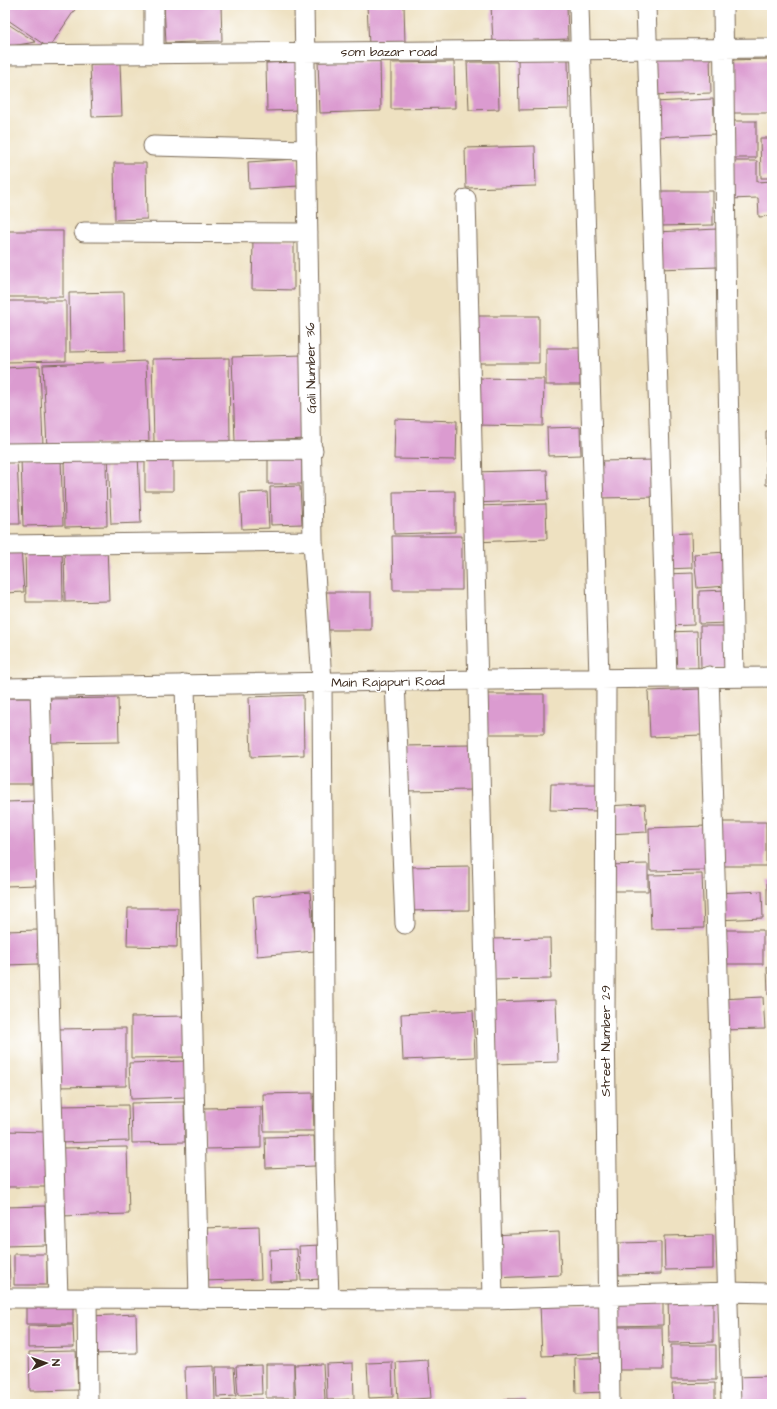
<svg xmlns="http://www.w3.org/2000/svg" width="777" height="1409" font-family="'Architects Daughter',sans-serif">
	<rect width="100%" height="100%" fill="#fff"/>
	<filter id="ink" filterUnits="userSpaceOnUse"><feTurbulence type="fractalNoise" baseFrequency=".025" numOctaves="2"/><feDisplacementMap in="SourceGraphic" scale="8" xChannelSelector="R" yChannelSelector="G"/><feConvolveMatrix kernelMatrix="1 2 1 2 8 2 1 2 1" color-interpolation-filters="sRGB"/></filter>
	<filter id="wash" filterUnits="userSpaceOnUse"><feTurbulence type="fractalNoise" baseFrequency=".012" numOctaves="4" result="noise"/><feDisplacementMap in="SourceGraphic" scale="16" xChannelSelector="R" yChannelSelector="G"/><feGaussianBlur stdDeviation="0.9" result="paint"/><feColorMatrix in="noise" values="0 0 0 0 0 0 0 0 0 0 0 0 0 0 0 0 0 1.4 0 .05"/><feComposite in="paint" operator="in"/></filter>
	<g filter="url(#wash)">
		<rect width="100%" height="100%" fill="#eee1c1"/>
		<g id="blocks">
			<path fill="#db9bd0" d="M5,5H78L49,48L5,18Z
				M164,5H221L222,41L166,43Z
				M367,5H404L405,43L369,45Z
				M491,5H567L568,39L493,42Z
				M5,22L36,42L5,47Z
				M710,56L711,93L651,95L650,58Z
				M518,59H568L569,109L519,110Z
				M772,59V113H726V60Z
				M380,60L381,111L320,113L318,62Z
				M297,62L299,110L267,111L266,63Z
				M454,62L455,108L391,109V63Z
				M467,62H498L499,109L469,110Z
				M120,63L122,116L92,117L90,64Z
				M713,99L715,134L656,137L654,102Z
				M725,121H756V158H725Z
				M760,138H772V178H761Z
				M535,146L536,186L466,188L465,148Z
				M297,159L299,186L249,189L248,162Z
				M728,161H757V182L772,181V216L759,217L758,198L729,199Z
				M114,163H146L147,219L115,220Z
				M659,191H713V225L659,226Z
				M717,229L718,267L658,269L656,232Z
				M5,231H63V297H5Z
				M253,239L294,240V290L252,289Z
				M124,292L125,351L70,352L69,293Z
				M5,301H66V361L5,362Z
				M472,316H539V363H472Z
				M546,348H580V385H546Z
				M303,355L306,439L235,442L232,357Z
				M229,358L230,441L154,442L152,359Z
				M146,361L149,442L47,447L43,365Z
				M40,366L43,446L5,448V368Z
				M475,378L544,379L543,426L474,425Z
				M395,419L457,421L456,460L394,459Z
				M580,427L581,455L548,456L547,428Z
				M766,431H772V485H766Z
				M138,454L141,523L111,524L108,455Z
				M173,454V491H145V455Z
				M268,456H302V484H268Z
				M61,457L63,525L23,526L21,458Z
				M106,458L107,526L65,527L64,459Z
				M5,459H17L20,524H5Z
				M658,460L659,497L598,498L597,461Z
				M547,470L548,500L474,503L473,472Z
				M300,486L302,524L271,525L270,487Z
				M455,491V532L394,534L393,492Z
				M267,492L269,528L242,529L240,493Z
				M546,504L547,539L475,542L474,506Z
				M691,533L692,568L666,569L664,534Z
				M392,536H462V590H393Z
				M107,545L109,601L65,602L64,546Z
				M62,546L63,602H26L25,547Z
				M21,547L24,592L5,593V548Z
				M727,552L729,586L697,588L694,554Z
				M693,573L694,625L665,626L664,574Z
				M727,590L728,623L699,624V591Z
				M326,592H371V630H326Z
				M700,626H726L727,668H701Z
				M697,631L698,669H667L666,632Z
				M701,689L702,735L650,737L648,691Z
				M485,694H544V734H486Z
				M303,695L304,755L251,757L249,697Z
				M5,698H32V784H5Z
				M118,698L119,742L46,743V699Z
				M472,745L473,790L402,791L401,746Z
				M551,784H598V811L550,810Z
				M37,801L39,885L5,886V802Z
				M645,804L647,832L607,834L606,806Z
				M717,822H766V866H717Z
				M706,826L707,870L650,871L649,828Z
				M648,864V891H607L606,865Z
				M469,866V910L407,911L406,867Z
				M702,874L704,928L651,929L649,875Z
				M767,880H772V905H767Z
				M762,891L763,918L717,920L716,893Z
				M310,892L315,951L257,956L253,897Z
				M128,908H178L177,947L127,946Z
				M38,930L39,964L5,965V931Z
				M717,930H763V964H718Z
				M550,938L551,979L489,980L488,939Z
				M767,966H772V994L768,995Z
				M763,997L765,1029L720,1030L719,999Z
				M556,1000L558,1062L494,1064L492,1002Z
				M473,1010L475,1057L403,1060L401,1014Z
				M185,1016V1057L131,1058V1017Z
				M126,1028V1086L55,1087V1029Z
				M186,1061L187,1097L131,1099L129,1063Z
				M313,1093L314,1131H264L263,1094Z
				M184,1102L185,1142L132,1143L131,1103Z
				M128,1105L129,1141L58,1143L57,1106Z
				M261,1107V1148L205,1149L204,1108Z
				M5,1131L48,1132L47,1187H5Z
				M314,1136L315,1166L266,1168L265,1137Z
				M127,1147L129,1214L60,1216L59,1148Z
				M45,1206L46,1245L5,1246V1207Z
				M259,1226L261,1279L205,1281L203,1228Z
				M559,1232L561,1275L493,1278L491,1235Z
				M713,1235V1269L665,1270L664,1236Z
				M661,1242V1274L619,1275L618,1243Z
				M321,1245L323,1279L301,1280L299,1246Z
				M297,1249L298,1281L270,1282L269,1250Z
				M14,1254H47V1285H14Z
				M5,1255H9L10,1286H5Z
				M713,1294V1342L669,1343L668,1295Z
				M26,1300H73V1324H26Z
				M615,1300H663V1325L615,1326Z
				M603,1302L605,1353L542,1356L540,1304Z
				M136,1314L137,1353L90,1354L89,1316Z
				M73,1325L74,1347L28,1348V1326Z
				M615,1327H662L663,1370H616Z
				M671,1345H716V1380H671Z
				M76,1351L78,1390L30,1391L29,1352Z
				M575,1358H607V1392L576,1393Z
				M428,1360L431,1398L398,1400L396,1362Z
				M392,1362L393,1397L369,1398L367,1363Z
				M353,1363L354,1399L327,1400L326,1364Z
				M266,1364H294V1398H266Z
				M323,1364L325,1400L296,1402L294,1365Z
				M261,1365L262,1394L238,1395L236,1366Z
				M214,1366L215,1401L186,1402L185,1367Z
				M216,1367H234L236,1396L217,1397Z
				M772,1376V1404H734L733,1377Z
				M715,1383V1404H673L672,1384Z
				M263,1399V1404H240V1400Z
				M504,1399H526V1404H504Z
				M237,1400V1404H218V1401Z
				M423,1402H445V1404H423Z"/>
		</g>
	</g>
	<g filter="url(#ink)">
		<use href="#blocks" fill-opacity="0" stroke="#7a6a57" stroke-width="1"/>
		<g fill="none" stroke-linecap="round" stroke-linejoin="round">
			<g stroke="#7a6a57" stroke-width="21">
				<path id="street" d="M304,5L313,541L322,682L325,1166L329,1299
					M579,5L599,678
					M646,5L667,677
					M723,5L727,330L734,676
					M154,54V5
					M5,55L772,48
					M153,146L307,150
					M466,199L493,1299
					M84,232L308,233
					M5,453L313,450
					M5,545L313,541
					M709,676L731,1404
					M606,678L605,1021L610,1404
					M395,681L405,924
					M185,684L199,1299
					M5,688L395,681L772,677
					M40,688L58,1298
					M5,1298L493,1299L728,1292L772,1293
					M87,1298L88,1404"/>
			</g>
			<use href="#street" stroke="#fff" stroke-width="19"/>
		</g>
	</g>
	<g text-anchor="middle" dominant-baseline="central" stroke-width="3" stroke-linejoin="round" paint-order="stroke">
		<g font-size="13" fill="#3b2a1e" stroke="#fff">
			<text x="389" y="52">som bazar road</text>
			<text transform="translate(311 368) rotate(-91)">Gali Number 36</text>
			<text transform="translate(388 682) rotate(-1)">Main Rajapuri Road</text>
			<text transform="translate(606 1041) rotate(-90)">Street Number 29</text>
		</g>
	</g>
	<rect width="777" height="1409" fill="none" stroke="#fff" stroke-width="20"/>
	<g transform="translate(46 1363) rotate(88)" stroke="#ffffff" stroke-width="3" paint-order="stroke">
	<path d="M0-3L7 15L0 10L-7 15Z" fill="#3b2a1e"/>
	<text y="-6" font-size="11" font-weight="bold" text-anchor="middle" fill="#3b2a1e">N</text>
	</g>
</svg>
